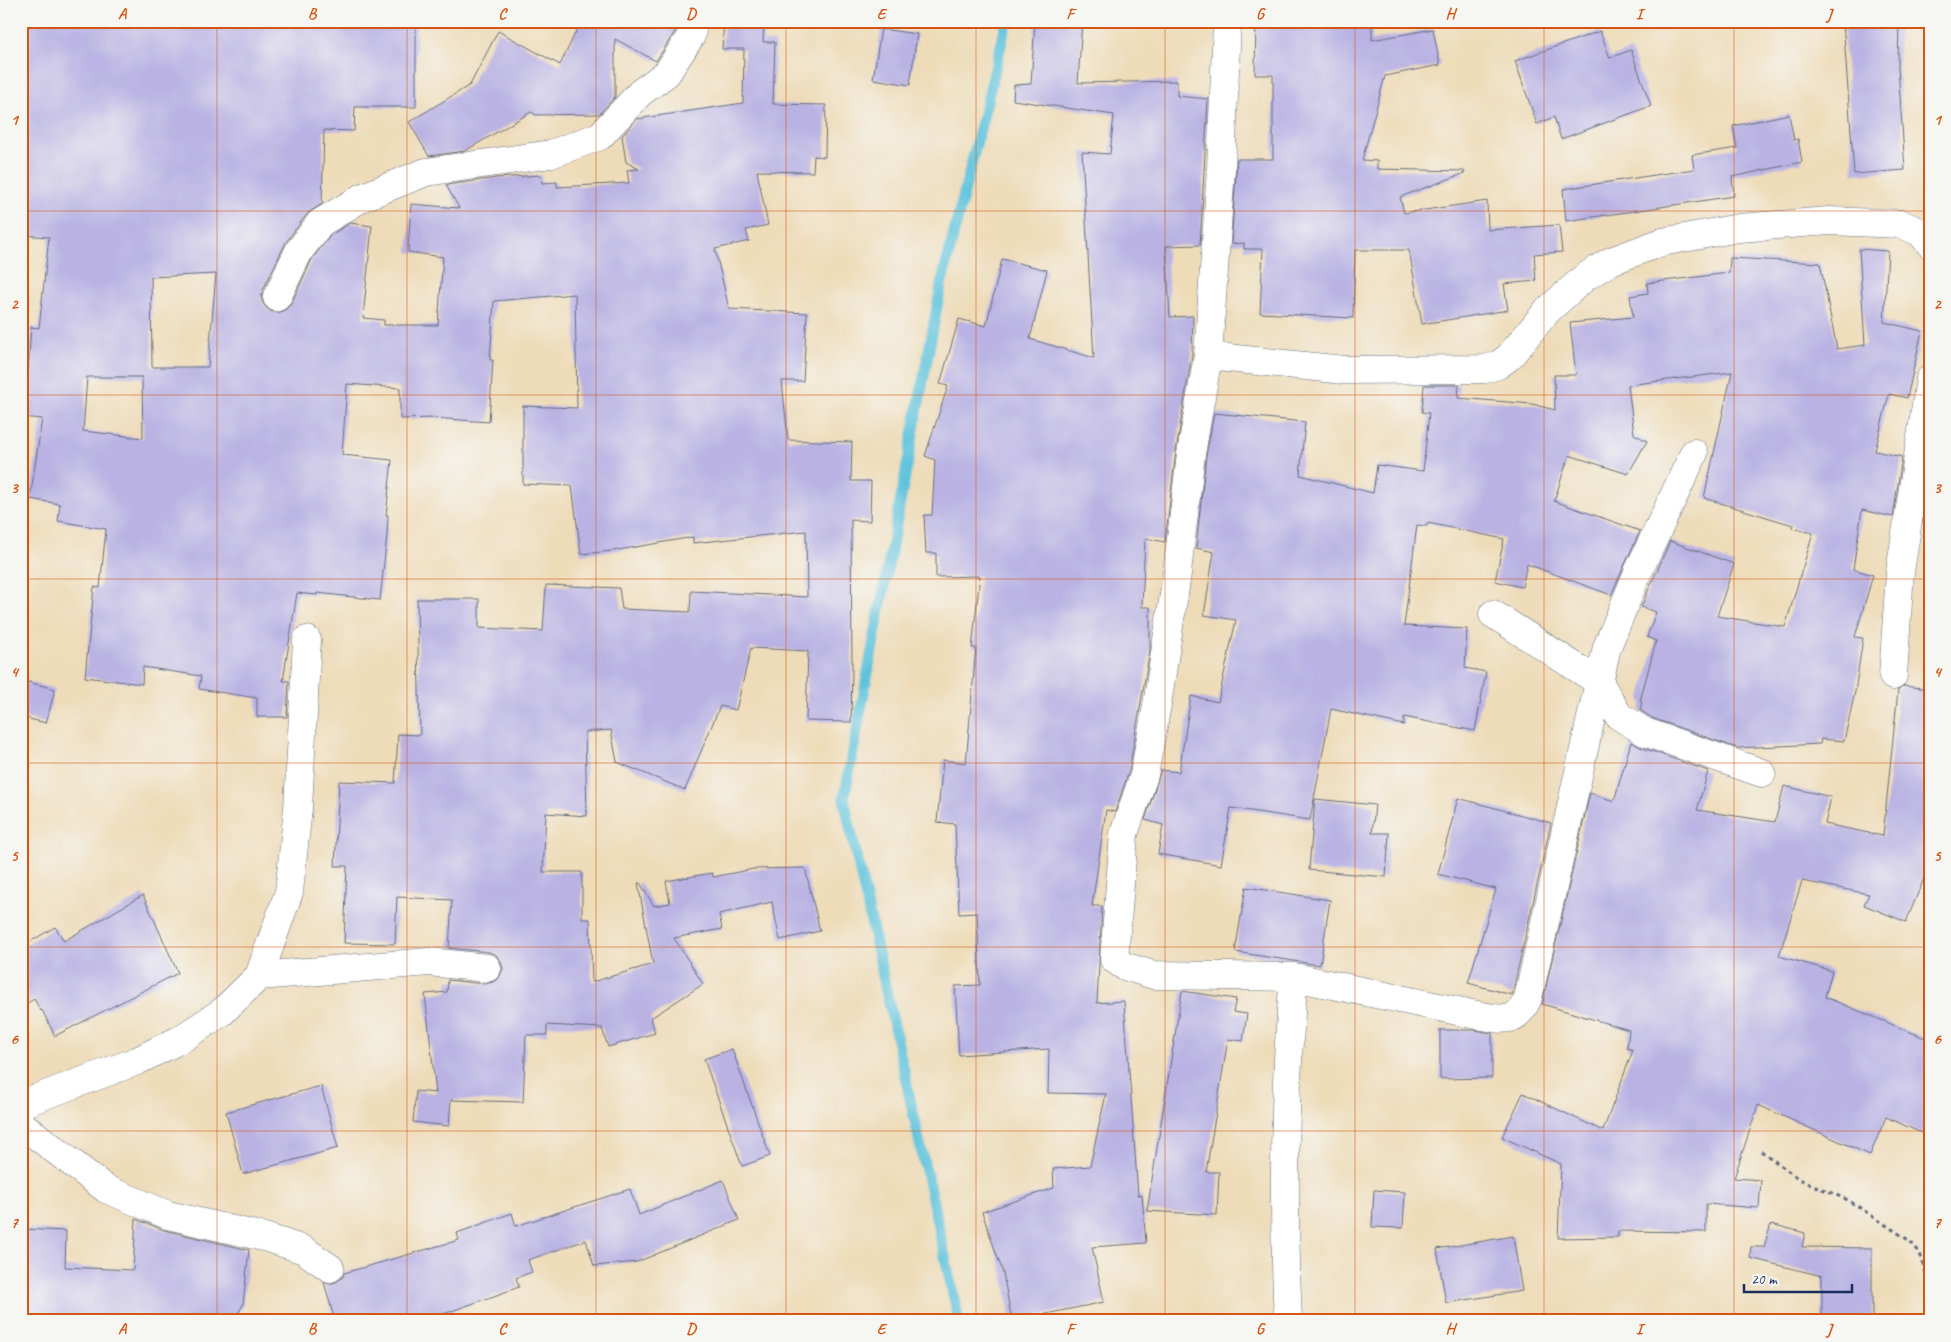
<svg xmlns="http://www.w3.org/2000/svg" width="1951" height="1342" font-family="Caveat,sans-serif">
	<rect width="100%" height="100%" fill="#f6f6f2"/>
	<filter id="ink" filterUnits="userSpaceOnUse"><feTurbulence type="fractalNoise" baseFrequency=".02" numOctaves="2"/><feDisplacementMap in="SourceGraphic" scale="10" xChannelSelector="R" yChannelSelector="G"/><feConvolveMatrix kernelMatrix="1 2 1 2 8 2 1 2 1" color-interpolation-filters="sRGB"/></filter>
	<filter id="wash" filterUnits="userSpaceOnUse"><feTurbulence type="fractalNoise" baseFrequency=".0096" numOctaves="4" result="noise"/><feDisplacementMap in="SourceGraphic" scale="20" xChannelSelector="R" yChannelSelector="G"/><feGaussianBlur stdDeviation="1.12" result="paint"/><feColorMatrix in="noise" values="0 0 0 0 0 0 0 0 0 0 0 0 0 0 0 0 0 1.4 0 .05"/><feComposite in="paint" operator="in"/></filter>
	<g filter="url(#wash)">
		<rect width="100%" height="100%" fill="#eedcb9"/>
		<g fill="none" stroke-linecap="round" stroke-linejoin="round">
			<path stroke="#5ec3dc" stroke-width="11" d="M959,1321L844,799L942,281L1007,21"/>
		</g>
		<g id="blocks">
			<path fill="#b9b2e3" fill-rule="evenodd" d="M23,21H416V107H355L354,131L324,130L322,204L308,213L286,242L263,290L261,298L264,305L270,311L278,313L285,310L291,304L312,259L331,235L350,223L372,226L363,318L384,320V325H438L443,257L408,252L411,204L459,208L446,185L496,178L541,175L542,183L557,182V187L629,183L627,170L639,169L626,162L622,136L637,119L743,103L744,49H722L724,21H764L763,42H775L773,104L826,105L825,157L814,156L813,172L757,171L768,225L746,230L749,241L715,249L729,309L807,313L803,381H782L788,440L852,442L851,481H871L870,521L851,520L852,668L851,722L806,721L808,651L751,648L736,710L720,706L685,790L617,762L611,730L585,732L587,816L546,813L543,872H582V919H590L592,982L653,964L638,883H640L654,906L670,903L666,881L712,873L713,877L753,869L805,868L820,931L780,940L772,902L719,914L722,929L674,938L703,984L651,1018L655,1033L608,1047L602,1028L547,1025V1035H526L523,1102L451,1100L449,1126L413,1122L416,1091L436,1093L425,994L447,992L448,980L485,984L493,982L499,978L503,969L501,961L496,955L489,952L449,948L452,900L397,897L395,944L344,943L347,866H335L339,781L395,783L398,734L420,735L417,599H479V628L543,631L546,585L619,588L622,609L690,612L691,591L807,597L806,531L693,543V537L613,551L581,554L572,486L523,484V406L577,408L575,294L494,301L490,360H493L489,422L433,418L400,419V388L347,384L342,455L392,460L386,515H388L387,535L380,600L317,593V595L297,593L283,681H289L287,717H257V698L199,689L201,676L143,667L142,684L85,677L94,587L100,588L106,529L58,521L60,504L30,499L42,419L21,417V384H27L31,327L39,328L49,237L21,235V63ZM216,274L208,367H152L151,277ZM87,377H142L143,438L83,431Z
				M581,21H678L676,30L656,61L615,39V97L599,114L536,115L531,112L465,151L429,156L409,122L470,85L498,31L560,65Z
				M1035,21H1082L1078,83L1177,81V96L1208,99L1200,245L1166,246L1170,317L1193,316L1192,354L1176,451L1165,542L1145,538L1142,607H1150V650L1129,771L1115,812L1106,810L1092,906H1102L1097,1003L1124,1001L1138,1195H1142L1146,1243L1092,1247L1104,1302L1012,1321L1003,1273L982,1212L1054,1188L1053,1169L1090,1166L1106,1094L1048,1093L1049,1049L959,1055L955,986L980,985L977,913L959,914L955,824L937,822L943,760L966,763L976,648H972L980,576L936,577V553H926L924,515H932L935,460L925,456L948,386L940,384L959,319L986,326L1002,259L1047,270L1030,339L1094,358L1082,152L1110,154L1114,115L1013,100L1014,85L1031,84Z
				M1256,21L1372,23V40L1433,29L1440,65L1385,76L1362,160L1377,161V169L1464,171L1465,173L1400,197L1404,213L1487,201L1488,230L1559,225L1562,252L1534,254L1536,281L1504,284L1508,310L1422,324L1409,250H1355L1353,318L1260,313L1263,249H1244V243L1231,244L1237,159H1273V75H1255Z
				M1843,21H1899L1898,67L1905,170L1854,174Z
				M881,29L917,34L910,85L873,79Z
				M1600,31L1610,58L1631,50L1651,106L1561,139L1554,117L1537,124L1515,61Z
				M1789,114L1794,140L1798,139L1802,162L1732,177L1734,196L1566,221L1563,189L1694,169L1692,155L1737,148L1733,126Z
				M1859,249L1888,251L1884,322L1922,331L1907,398L1889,394L1875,451L1902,457L1893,517L1862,510L1853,569L1873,575L1855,637L1863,638L1855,692L1844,741L1821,739L1820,744L1737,748L1652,718L1640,710L1642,702L1640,701L1656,641L1647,637L1656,612L1641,607L1670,541L1734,564L1717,616L1785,627L1813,533L1792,528L1793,525L1704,498L1732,372L1628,385L1634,434L1647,441L1628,474L1569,455L1554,501L1640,531L1611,595L1527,564L1522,587L1495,581L1504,539L1428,523L1427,526L1417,525L1404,626L1467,629L1465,668L1486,672L1475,731L1404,717V725L1331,709L1310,820L1231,808L1221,865L1158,854L1163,825L1145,820L1161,770L1179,772L1191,696L1218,702L1236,620L1204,615L1214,552L1196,548L1206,456L1214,413L1305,422L1300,475L1373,493L1377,465L1423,471L1429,413L1422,412L1424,385H1459L1458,398L1532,404L1555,410L1554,375H1576L1570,323L1633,317L1630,296L1648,293L1647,283L1729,273L1730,258L1820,263L1837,349L1865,345Z
				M1930,482V525L1923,524Z
				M21,680L55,689L46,723L21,717Z
				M1904,686L1930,689V864L1906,922L1864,905L1869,894L1802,881L1779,956L1832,971L1825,997L1930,1040V1137L1886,1117L1870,1155L1758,1105L1734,1178L1761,1180L1759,1208L1706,1204V1232L1618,1231V1237L1558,1238L1561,1164L1502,1137L1523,1093L1603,1131L1633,1050L1627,1048L1629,1030L1542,1004L1590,793L1614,801L1631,742L1640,747L1708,771L1697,810L1775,822L1784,786L1831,797L1825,824L1883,836L1898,690Z
				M1458,798L1551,823L1512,995L1468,983L1496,889L1438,874Z
				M1315,799L1375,805L1372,833H1389L1386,877L1309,870Z
				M1246,887L1330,900L1320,965L1235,952Z
				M143,895L178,973L55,1036L42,1010L41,1011L34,999L21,1007V947L55,927L64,941Z
				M1182,991L1236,999L1233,1012L1247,1014L1243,1041L1228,1039L1206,1172H1219L1217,1215L1147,1211Z
				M1440,1030H1475L1492,1033V1078L1440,1079Z
				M732,1049L770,1156L742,1166L704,1059Z
				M321,1086L338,1148L243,1174L226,1112Z
				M723,1180L739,1220L637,1262L594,1266L586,1240L528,1260L532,1272L516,1278L519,1287L449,1312L419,1321H335L324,1282L329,1284L336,1282L343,1277L344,1273L459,1240L457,1233L512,1213L516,1226L630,1189L639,1215Z
				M1374,1190L1405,1192L1403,1228L1372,1227Z
				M136,1219L164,1230L249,1250L243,1305L233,1321H21V1229L66,1231L65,1267L133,1270Z
				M1771,1224L1805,1233L1802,1247L1872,1248V1321H1822V1276L1750,1258L1751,1247H1764Z
				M1513,1236L1522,1291L1446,1303L1437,1249Z"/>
		</g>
	</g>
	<g filter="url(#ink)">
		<use href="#blocks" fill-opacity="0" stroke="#656c7e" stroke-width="1"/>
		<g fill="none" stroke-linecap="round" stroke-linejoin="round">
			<g stroke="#656c7e" stroke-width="29">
				<path id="street" d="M1227,21L1221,169L1208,356L1191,454L1176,581L1157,705L1144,775L1124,834L1114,959L1124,966L1153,975L1294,977L1477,1015C1503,1019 1516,1026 1528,998L1607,647L1638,572L1694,453
					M277,297L299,251L320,223L363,197L426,172L551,154L600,136L640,93L667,73L691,36L694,21
					M1208,356L1344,370L1485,369L1498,365L1509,357L1547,311L1585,277L1611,261L1662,242L1739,228L1829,221L1901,224L1920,232L1930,244
					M1493,614L1599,682L1619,716L1645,732L1762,773
					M1893,676L1900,572L1930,379
					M259,976L429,962L487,968
					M21,1104L137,1061L181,1039L222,1012L259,976L289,892L298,808L307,640
					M21,1124L106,1189L168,1215L268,1238L304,1250L330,1268
					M1288,1321C1283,1206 1283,1092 1294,977"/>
			</g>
			<path stroke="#656c7e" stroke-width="3" stroke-dasharray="4 4" stroke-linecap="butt" d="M1761,1151L1799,1179L1848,1200L1910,1241L1920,1253L1930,1287"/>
			<use href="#street" stroke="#fff" stroke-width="28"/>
		</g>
	</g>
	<path fill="none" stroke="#d45514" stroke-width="1" stroke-opacity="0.55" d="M217,21V1321M407,21V1321M596,21V1321M786,21V1321M976,21V1321M1165,21V1321M1355,21V1321M1544,21V1321M1734,21V1321M21,211H1930M21,395H1930M21,579H1930M21,763H1930M21,947H1930M21,1131H1930"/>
	<rect width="1951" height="1342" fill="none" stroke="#f6f6f2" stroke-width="55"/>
	<path d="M1744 1284v8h108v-8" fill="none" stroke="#1b2f5e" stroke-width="2.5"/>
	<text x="1751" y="1284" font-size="15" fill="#1b2f5e" stroke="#f6f6f2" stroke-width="4" paint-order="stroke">20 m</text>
	<rect x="28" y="28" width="1896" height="1286" fill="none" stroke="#d45514" stroke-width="2"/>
	<g font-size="16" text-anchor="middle" font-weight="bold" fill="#d45514">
		<text x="122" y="19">A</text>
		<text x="312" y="19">B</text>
		<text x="502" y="19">C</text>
		<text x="691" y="19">D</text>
		<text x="881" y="19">E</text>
		<text x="1070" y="19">F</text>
		<text x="1260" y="19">G</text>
		<text x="1450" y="19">H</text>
		<text x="1639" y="19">I</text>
		<text x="1829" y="19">J</text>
		<text x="14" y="125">1</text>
		<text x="1937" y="125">1</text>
		<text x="14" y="309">2</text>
		<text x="1937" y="309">2</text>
		<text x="14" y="493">3</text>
		<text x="1937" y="493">3</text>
		<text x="14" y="677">4</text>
		<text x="1937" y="677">4</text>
		<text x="14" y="861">5</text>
		<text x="1937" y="861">5</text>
		<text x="14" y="1044">6</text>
		<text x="1937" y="1044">6</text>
		<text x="14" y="1228">7</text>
		<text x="1937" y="1228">7</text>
		<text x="122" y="1334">A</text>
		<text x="312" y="1334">B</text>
		<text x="502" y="1334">C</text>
		<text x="691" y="1334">D</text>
		<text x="881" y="1334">E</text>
		<text x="1070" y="1334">F</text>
		<text x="1260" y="1334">G</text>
		<text x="1450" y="1334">H</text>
		<text x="1639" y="1334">I</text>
		<text x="1829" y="1334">J</text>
	</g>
</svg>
